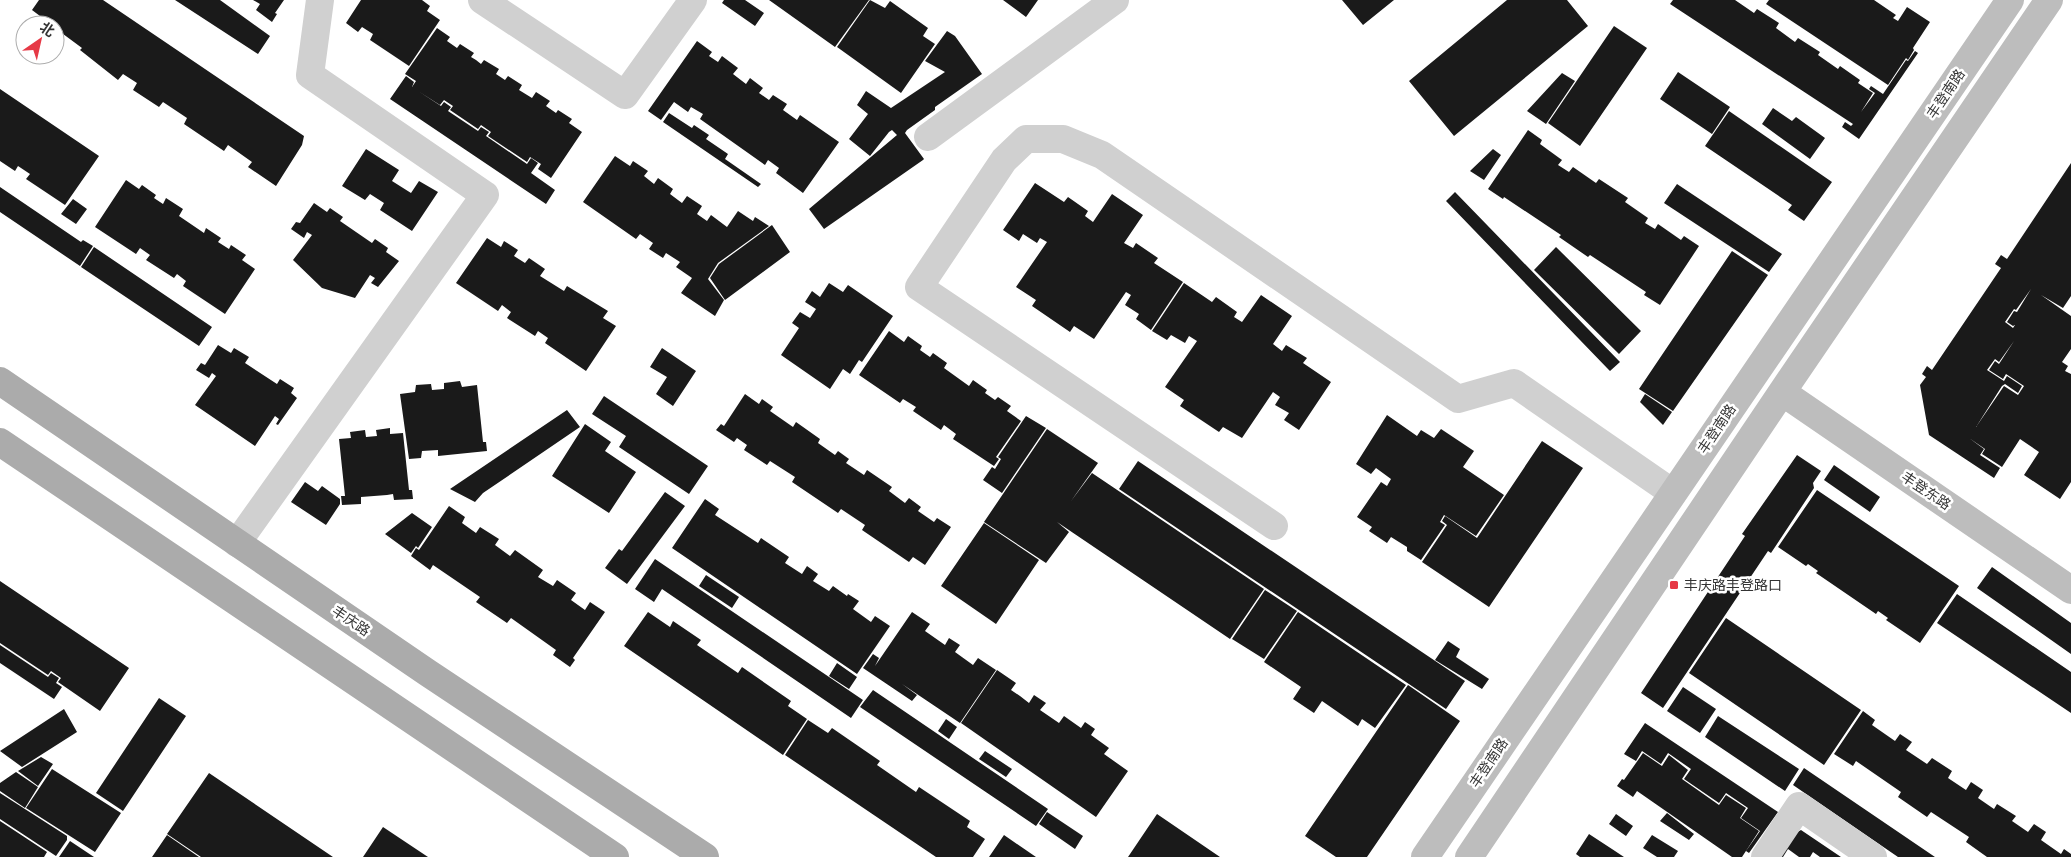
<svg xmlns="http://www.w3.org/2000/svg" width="2071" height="857" font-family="Rubik,'Noto Sans SC',sans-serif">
	<rect width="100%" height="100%" fill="#fff"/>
	<path fill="#1a1a1a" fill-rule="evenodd" d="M39,0H103L304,136L302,145L276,186L248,167L252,162L228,145L224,151L184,124L187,118L163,102L159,107L133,90L137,83L123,74L118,80L80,50L82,48L55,28V25H52L32,10Z
		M175,0H220L270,36L258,54Z
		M253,0H284L275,13L277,14L272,22L256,10L260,4Z
		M361,0H422L430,6L427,11L440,20L409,66L370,40L373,34L362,27L358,32L346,23Z
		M724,0H745L764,13L755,26L722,3Z
		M769,0H869L835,47Z
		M870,0L885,8L890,1L928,28L923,36L935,44L901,93L837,47Z
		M1003,0H1038L1026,17Z
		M1342,0H1394L1363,25Z
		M1507,0H1567L1588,26L1454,136L1409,81Z
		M1673,0H1735L1754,13L1757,9L1779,23L1776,28L1795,42L1798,38L1820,52L1818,55L1838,69L1840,66L1860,80L1858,83L1873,93L1861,112L1875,93L1869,89L1871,86L1883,94L1906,60L1908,61L1915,51L1918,53L1859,139L1842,127L1845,122L1851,126L1853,124L1670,4Z
		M1769,0H1874L1896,15L1893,18L1898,21L1907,7L1930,22L1913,48L1914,50L1908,60L1906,58L1888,85L1766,4Z
		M1614,26L1647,48L1580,146L1548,123Z
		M437,28L450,37L447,41L457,48L460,44L474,53L471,57L476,60L481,64L484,60L499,69L496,74L505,80L508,76L522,85L519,90L532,98L536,92L550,101L546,106L556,113L558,110L572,119L569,123L582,132L551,178L538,169L541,164L530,157L527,162L488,136L491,132L481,125L478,129L450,110L453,106L444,100L440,105L418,91L441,106L444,102L451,107L448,111L478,131L481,127L489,132L486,136L527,164L531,158L538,163L531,173L555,190L546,204L390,99L406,76L414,82L412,87L416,81L405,74Z
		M947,31L955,36L982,74L935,107V110L907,130L905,133L924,159L923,160L824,229L809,209L897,135L892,130L889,132L870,156L849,139L868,114L857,105L866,91L891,108L945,72L925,61Z
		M697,41L712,52L709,56L718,62L722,56L738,68L733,74L746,84L750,78L763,88L759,93L769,100L773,95L787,104L783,110L797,120L800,115L839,142L803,193L776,173L779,168L768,160L765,165L700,119L703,114L691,107L688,112L674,102L661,120L648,111Z
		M1678,72L1730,107L1712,134L1660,99Z
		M1562,73L1575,81L1546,124L1527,111Z
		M0,89L99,156L65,205L26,179L30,174L18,166L15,171L0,161Z
		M1773,108L1792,121L1796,117L1825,138L1810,159L1762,124Z
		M1729,111L1832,182L1804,221L1788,210L1792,205L1705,146Z
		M669,113L692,128L694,125L709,135L706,139L728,154L725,159L761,184L758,187L663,122Z
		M1528,130L1542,140L1540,144L1562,160L1558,165L1569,172L1573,167L1596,183L1599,179L1628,198L1625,202L1648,218L1645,223L1655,229L1658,224L1681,240L1684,236L1699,246L1660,305L1644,295L1646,292L1590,255L1588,257L1559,237L1561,235L1504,197L1503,199L1488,189Z
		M366,149L399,170L392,181L411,193L419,181L438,192L412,231L380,210L384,203L370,194L365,200L342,186Z
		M1493,149L1501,155L1484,180L1470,171Z
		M615,156L630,166L633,161L648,171L644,176L654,184L658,178L673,189L670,194L682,203L687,196L702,206L697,214L707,221L711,215L727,227L738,211L753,221L755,217L769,226L718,263L708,279L724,300L715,316L681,293L692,278L676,267L680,262L666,253L663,258L649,249L653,243L640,234L636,239L583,202Z
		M2071,163V296L2063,308L2041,295L2071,316V349L2062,362L2068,366L2065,371L2071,374V482L2060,499L2024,475L2039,452L2020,439L2002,467L1982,454L1985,449L1969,438L1984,449L1980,455L2000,468L1994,478L1929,435L1920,385L1926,377L1922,374L1927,366L1932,370L2001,268L1995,264L2001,255L2007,259ZM2031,289L2017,312L2014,311L2007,322L2013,326L2015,325L2013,328L2005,322L2014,309L2016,310ZM2014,341L1999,364L1995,361L1989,370L2003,379L2006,374L2024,386L2018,395L2004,386L1976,427L2002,386L2005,384L2018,393L2022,386L2007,376L2004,381L1987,370L1995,359L1999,362Z
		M126,180L139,189L142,185L156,195L154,198L163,204L166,198L183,209L179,216L204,233L206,228L221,238L218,242L229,249L231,245L246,255L242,260L255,269L225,314L183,286L186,281L177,274L174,278L146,260L150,255L140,248L136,254L95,227Z
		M1035,183L1064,202L1068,197L1088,211L1085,216L1093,222L1112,194L1143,215L1124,243L1133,248L1136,243L1158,258L1154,263L1183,282L1151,330L1136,319L1139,314L1125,305L1131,295L1126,292L1094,339L1074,326L1070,332L1032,306L1036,300L1016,287L1047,242L1040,238L1037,243L1023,234L1019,241L1003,230Z
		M1677,184L1782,254L1769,272L1664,203Z
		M0,187L81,242L83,240L93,246L80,266L0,212Z
		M1455,192L1620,362L1610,371L1607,368L1446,201Z
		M73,199L87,209L76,224L61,214Z
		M314,203L327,212L330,208L343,217L340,221L372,243L375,239L388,248L386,252L399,261L378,287L371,283L375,278L370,275L355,298L322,288L293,260L312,235L307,232L304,238L291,229L296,222L300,223Z
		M772,225L790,252L725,300L710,278L719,264Z
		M487,238L501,247L504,241L518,250L514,256L525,263L529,258L545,269L540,276L564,291L567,286L608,311L603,318L616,326L586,371L545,343L548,338L538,331L535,336L507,318L511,312L502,305L498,311L456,283Z
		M94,247L212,327L199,346L81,267Z
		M1556,247L1641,331L1619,354L1534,270Z
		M1732,251L1768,275L1673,411L1639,389Z
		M829,283L843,292L848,285L893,316L862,362L859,360L850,374L843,369L830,389L781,355L799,328L792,323L800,312L810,318L816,309L805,302L812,291L820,297Z
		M1184,283L1212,302L1216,297L1237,312L1234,317L1242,322L1261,295L1292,316L1273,344L1282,351L1286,345L1307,358L1303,363L1331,382L1299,430L1284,420L1289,413L1275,405L1280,397L1273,392L1242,438L1223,427L1219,432L1180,406L1184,400L1165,387L1197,341L1189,336L1185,343L1171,335L1167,340L1152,331Z
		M889,331L904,342L908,336L922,346L920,350L930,357L933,353L947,363L944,368L969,386L973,380L987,390L985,393L995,400L998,397L1011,406L1007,411L1021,421L996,457L999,459L994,466L953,439L956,434L944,425L941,430L913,411L916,407L903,399L900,403L859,375Z
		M218,345L231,353L234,348L249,357L245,363L277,384L280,379L294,388L291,393L297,398L278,425L276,424L279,419L275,416L255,446L195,405L216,376L212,373L209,378L196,370L201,363L205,365Z
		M662,348L696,371L673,406L656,394L667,377L650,367Z
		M460,381L462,387L477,385L483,442H486L487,451L438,456V450L422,451L421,458L409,459L400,394L415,392L416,385L431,384L432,390L444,389V383Z
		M745,394L759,404L762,399L773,407L770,411L793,427L796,422L820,439L818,443L835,455L838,451L849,459L846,463L864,475L867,470L892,487L889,491L905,503L909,498L921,507L918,511L934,522L937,518L951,527L925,565L913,557L909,562L862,530L865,525L841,509L838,513L792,482L795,477L770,461L767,465L744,450L747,445L737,438L734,442L716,430L721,424L724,426Z
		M1645,394L1672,412L1663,425L1640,402Z
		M604,396L708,466L689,494L619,447L626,436L592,414Z
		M567,410L580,427L483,493L475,502L450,489Z
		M1387,415L1417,436L1421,430L1434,438L1441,429L1474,451L1463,467L1504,495L1476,536L1444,515L1440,522L1445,525L1421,560L1407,551V547L1391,537L1387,543L1369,531L1372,527L1357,517L1381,482L1387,486L1391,479L1376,468L1371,474L1356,464Z
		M1026,416L1046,428L1002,493L983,480L992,467L995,469L1001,459L998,457Z
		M585,424L611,442L605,451L636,472L609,513L552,476Z
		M390,428V434L403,433L409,490H412L413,499L394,500L393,494L387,495L361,497V504L342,505L341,496H345L339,439L351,438L350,432L365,430L366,437L377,436L376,430Z
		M1047,429L1098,463L1071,501L1092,473L1264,589L1230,639L1057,522L1069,532L1046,563L984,522Z
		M1542,441L1583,468L1489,607L1422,562L1447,525L1442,521L1445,516L1477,538Z
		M1797,455L1821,471L1813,483L1814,488L1771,553L1768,551L1663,708L1641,693L1745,536L1742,534Z
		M1138,461L1465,681L1446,709L1119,489Z
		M1834,465L1880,497L1870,512L1824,480Z
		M305,482L318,491L322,486L340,499V504L326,525L291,502Z
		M1817,490L1959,586L1920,643L1886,620L1888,618L1878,611L1876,614L1816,573L1818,571L1808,564L1806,566L1778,547Z
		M665,492L685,506L627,584L605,568L619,549L622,551Z
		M705,499L719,509L715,515L758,543L761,538L789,557L785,563L802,574L807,566L818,574L813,581L829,591L833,586L847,596L848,594L859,601L853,609L871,622L875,616L890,626L857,674L672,548Z
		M449,506L465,517L462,523L476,533L480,527L499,539L495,545L510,556L515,550L543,570L538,577L553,586L557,580L576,593L571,600L585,610L590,602L605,612L573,658L575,660L570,667L553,655L556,650L511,618L507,623L476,602L480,597L433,565L430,570L411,556L416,548L419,550Z
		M412,513L432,527L418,548L416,546L411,553L385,534Z
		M984,523L1039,560L996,624L941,586Z
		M655,559L863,700L851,718L662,589L654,602L635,589Z
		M1992,567L2071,623V654L1977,588Z
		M706,575L739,597L732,608L699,586Z
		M0,581L129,668L100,711L58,682L61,678L51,671L48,675L0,643Z
		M1265,590L1297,611L1264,659L1232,639Z
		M1957,594L2071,672V713L1937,623Z
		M648,612L670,627L673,621L701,640L697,645L738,673L742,667L791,701L788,706L807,719L783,755L624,646Z
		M912,612L930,624L925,631L945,645L949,638L960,645L955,652L973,665L978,658L996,670L960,723L902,684L917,695L912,701L863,668L873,654L879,658L875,666Z
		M1298,612L1406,685L1375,728L1362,719L1358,726L1322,701L1314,713L1293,699L1301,687L1264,662Z
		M1726,618L1861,710L1824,765L1689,673Z
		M1448,641L1460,649L1456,657L1489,679L1482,689L1435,660Z
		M0,645L48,677L51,673L59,678L56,683L62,687L54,699L0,663Z
		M837,663L857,677L849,689L829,676Z
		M997,670L1016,683L1011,690L1020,696L1029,703L1034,695L1046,703L1040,710L1059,723L1064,716L1081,728L1085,722L1095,729L1091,735L1109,748L1104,754L1128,771L1096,817L961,723Z
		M1408,685L1460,721L1367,857H1336L1305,836Z
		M1683,687L1716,709L1700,733L1667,711Z
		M873,690L1048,809L1036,826L860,707Z
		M159,698L186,716L123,811L96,793Z
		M64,709L77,732L22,767L0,751Z
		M1863,711L1875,720L1872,725L1895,741L1900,734L1912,742L1906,750L1927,764L1932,758L1952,771L1948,778L1966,790L1971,782L1983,790L1978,798L1994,809L1997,804L2016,816L2012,821L2028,832L2034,824L2046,832L2041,840L2061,854L2064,849L2071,854V857H1987L1966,842L1969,837L1931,812L1927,817L1898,797L1901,792L1856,761L1853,766L1834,754Z
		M1718,716L1799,769L1785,791L1705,737Z
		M946,719L957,727L949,739L938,731Z
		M808,720L828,733L832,728L880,761L877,765L916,792L919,787L970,821L967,827L985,839L973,857H936L785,755Z
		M1645,723L1778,812L1749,853L1746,851L1760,831L1741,818L1748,808L1726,793L1719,803L1684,779L1691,769L1668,753L1661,764L1642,751L1636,761L1624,754Z
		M985,751L1012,769L1006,777L979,759Z
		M1643,753L1662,766L1669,755L1688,770L1682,779L1719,805L1726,795L1746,808L1740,818L1759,831L1742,857H1732L1637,791L1633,797L1617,786L1622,779L1624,780Z
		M41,757L53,764L38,786L18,771Z
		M1804,768L1935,857H1898L1793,785Z
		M52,769L121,813L95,852L26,808Z
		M16,772L38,787L25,808L0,791V783Z
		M209,773L333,857H201L167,834Z
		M0,793L67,836V840L56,856L0,819Z
		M1047,812L1083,836L1075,849L1039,824Z
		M1667,813L1694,834L1689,840L1660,821Z
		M1157,814L1220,857H1128Z
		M1616,814L1633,826L1626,836L1609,824Z
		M0,821L47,852L44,857H0Z
		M383,827L428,857H363Z
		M1801,830L1841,857H1820L1813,852L1810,857H1799L1788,849L1783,857H1776L1790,836Z
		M1589,834L1615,851L1624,857H1580L1576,854Z
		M167,835L199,857H152Z
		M1004,835L1036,857H989Z
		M1652,835L1678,851L1674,857H1657L1643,848Z
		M70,841L94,857H59Z"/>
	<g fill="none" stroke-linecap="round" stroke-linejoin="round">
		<path stroke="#d0d0d0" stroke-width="28" d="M482,0L625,95L693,0
			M928,137L1115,0
			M1274,526L919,287L1004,160L1026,139H1063L1102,155L1458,399L1514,383L1673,493
			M237,543L485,195L310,75L320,0
			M1765,857L1799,806L1873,857"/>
		<path stroke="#bdbdbd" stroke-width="28" d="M1782,392L2071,590
			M1425,857L2010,0
			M1469,857L1782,392L2049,0"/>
		<path stroke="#ababab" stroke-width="28" d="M0,381L428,673L705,857
			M0,442L615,857"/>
	</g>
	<rect fill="#e63946" stroke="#fff" stroke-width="2" x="1669" y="580" width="10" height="10" rx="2.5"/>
	<g text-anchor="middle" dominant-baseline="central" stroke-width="5" stroke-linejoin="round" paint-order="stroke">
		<g font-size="14" fill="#333" stroke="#fff">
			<text transform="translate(1946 94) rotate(-56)">丰登南路</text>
			<text transform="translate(1717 429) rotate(-56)">丰登南路</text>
			<text transform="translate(1926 491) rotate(34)">丰登东路</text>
			<text transform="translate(351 621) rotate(34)">丰庆路</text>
			<text transform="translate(1489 763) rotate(-56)">丰登南路</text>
		</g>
		<g font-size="14" fill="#333" stroke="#fff" text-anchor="start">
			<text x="1684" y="585">丰庆路丰登路口</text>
		</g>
	</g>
	<g transform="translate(40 40) rotate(34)"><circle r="24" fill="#ffffff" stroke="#adadad"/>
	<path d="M0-4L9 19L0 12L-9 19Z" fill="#e63946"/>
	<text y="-8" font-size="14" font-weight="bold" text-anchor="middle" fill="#333333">北</text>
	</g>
</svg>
